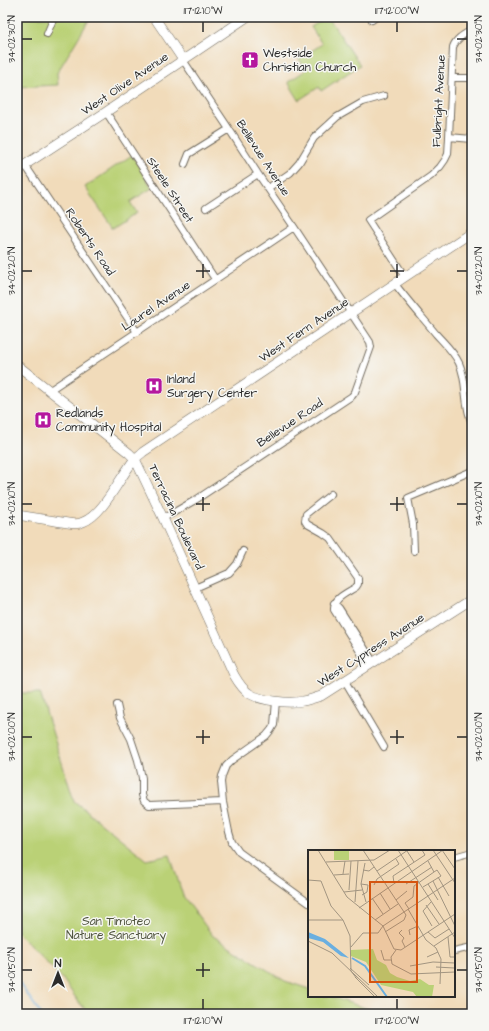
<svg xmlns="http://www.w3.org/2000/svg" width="489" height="1031" font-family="'Architects Daughter',sans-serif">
	<rect width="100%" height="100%" fill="#f6f6f2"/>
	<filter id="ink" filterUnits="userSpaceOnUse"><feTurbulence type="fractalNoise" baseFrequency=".025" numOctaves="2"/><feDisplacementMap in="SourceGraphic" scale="8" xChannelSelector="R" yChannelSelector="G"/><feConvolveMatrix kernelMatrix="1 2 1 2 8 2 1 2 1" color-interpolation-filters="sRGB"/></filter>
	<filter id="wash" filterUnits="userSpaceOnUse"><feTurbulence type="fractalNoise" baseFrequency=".012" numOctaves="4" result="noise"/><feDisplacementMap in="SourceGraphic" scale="16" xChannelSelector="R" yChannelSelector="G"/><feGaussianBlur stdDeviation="0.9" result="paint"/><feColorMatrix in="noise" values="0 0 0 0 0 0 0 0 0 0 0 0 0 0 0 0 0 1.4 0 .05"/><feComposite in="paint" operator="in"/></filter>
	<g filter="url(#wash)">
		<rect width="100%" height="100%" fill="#f1dbba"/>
		<path fill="#bad176" stroke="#727e50" d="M20,17H81L89,20L57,73L58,85L17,87V33Z
			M327,17H328L360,65L321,91L319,87L299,100L288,82L306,70L299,59L322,44L311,27Z
			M132,155L152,188L130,202L137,213L113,228L85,187Z
			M17,693H40L74,801L147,860L170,855L183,896L213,936L285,981L309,989V996H329L368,1009L394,1014H89L78,1001L62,978L17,932Z"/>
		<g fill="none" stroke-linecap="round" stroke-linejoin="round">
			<path stroke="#6aafe0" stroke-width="1.5" d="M17,980L41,1014"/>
		</g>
	</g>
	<g filter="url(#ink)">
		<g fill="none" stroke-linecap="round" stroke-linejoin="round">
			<g stroke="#70695d" stroke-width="8">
				<path id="street" d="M372,20L376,17
					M47,34L54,17
					M453,78H472
					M106,112L215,279
					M449,137L472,139
					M185,164L189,154L229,129
					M25,165L137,332
					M268,188L290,173L299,163L314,138L337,117L363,102L384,96
					M206,208L258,174
					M405,277L368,220L431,176L440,167L445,160L448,154L449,137L453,47C456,38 465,34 472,30
					M395,284C408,301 422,317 436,334C444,343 454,352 459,363C468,382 463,404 472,423
					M50,390L294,227
					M331,494L306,514L305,521L307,524L323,533L330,538L358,578V584L356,587C347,593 333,598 334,610L369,666
					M163,518L171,514L197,499L352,396L355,392L371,347L370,342L294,227L258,174L229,129L183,60
					M414,551L413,524L408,498L472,471
					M195,588L229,573L237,564L243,551
					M334,603L339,608L374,663
					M345,681L384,747
					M276,701L274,725L271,730L266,736L232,760L226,766L222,776L221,782L223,802L229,832L232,842L239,852L309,903
					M117,705L120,718L131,739L138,760L142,778V795L144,801L149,805L223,802
					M454,857L472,852
					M454,951L472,947"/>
			</g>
			<g stroke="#70695d" stroke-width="10">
				<path id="secondary" d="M154,17L183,60
					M17,170L106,112L247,17
					M17,365L129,453L135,459L163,518L234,675C238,682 243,690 250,694C262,701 290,704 303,701C309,700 315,698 321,696L472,599
					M17,515L68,523C73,524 79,524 83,522C103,515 120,477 134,460C136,457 140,455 143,452L472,232"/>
			</g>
			<use href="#street" stroke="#fff" stroke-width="6"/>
			<use href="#secondary" stroke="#fff" stroke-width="9"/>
		</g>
	</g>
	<path fill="none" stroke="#2b2b2b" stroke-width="1.5" d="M203,22V32M397,22V32M22,39H32M457,39H467M203,264V278M397,264V278M22,271H32M196,271H210M390,271H404M457,271H467M203,497V511M397,497V511M22,504H32M196,504H210M390,504H404M457,504H467M203,730V744M397,730V744M22,737H32M196,737H210M390,737H404M457,737H467M203,963V977M22,970H32M196,970H210M457,970H467M203,999V1009M397,999V1009"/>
	<defs>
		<g id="church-square" transform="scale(0.9)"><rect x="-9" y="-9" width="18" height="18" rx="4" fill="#b5179e" stroke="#f6f6f2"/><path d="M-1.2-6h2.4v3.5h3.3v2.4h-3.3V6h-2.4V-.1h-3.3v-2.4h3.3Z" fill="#fff"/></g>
		<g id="hospital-square" transform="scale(0.9)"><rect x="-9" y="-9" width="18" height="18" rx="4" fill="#b5179e" stroke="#f6f6f2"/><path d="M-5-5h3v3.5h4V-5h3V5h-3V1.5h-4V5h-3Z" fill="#fff"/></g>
	</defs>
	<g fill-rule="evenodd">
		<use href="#church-square" x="250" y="60"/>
		<use href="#hospital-square" x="154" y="386"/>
		<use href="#hospital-square" x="43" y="420"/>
	</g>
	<g text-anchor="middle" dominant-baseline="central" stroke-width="3" stroke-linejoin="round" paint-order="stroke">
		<g font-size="12" fill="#2b2b2b" stroke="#f6f6f2" text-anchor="start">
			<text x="263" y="53">Westside<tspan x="263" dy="14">Christian Church</tspan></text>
			<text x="167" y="379">Inland<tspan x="167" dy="14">Surgery Center</tspan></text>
			<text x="56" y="413">Redlands<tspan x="56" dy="14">Community Hospital</tspan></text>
		</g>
		<g font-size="12" fill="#2b2b2b" stroke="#f6f6f2">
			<text transform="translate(125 84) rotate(-34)">West Olive Avenue</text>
			<text transform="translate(439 101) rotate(-87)">Fulbright Avenue</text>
			<text transform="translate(263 158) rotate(57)">Bellevue Avenue</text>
			<text transform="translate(170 190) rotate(57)">Steele Street</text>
			<text transform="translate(90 242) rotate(56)">Roberts Road</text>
			<text transform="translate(156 306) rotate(-34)">Laurel Avenue</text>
			<text transform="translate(304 330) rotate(-34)">West Fern Avenue</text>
			<text transform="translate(290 423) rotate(-34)">Bellevue Road</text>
			<text transform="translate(176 517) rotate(65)">Terracina Boulevard</text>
			<text transform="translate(371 650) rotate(-33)">West Cypress Avenue</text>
		</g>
		<g font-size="12" fill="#4f543e" stroke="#f6f6f2">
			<text x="116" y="921">San Timoteo<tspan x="116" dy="14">Nature Sanctuary</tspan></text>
		</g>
	</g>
	<g transform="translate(308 850)">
		<rect width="147" height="147" fill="#f1dbba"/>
		<path d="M26,0H41V10H26ZM65,99L69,110L78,115L82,123L89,127L102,131L112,129L121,135H126L124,147H109L105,142L73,135L58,112L43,106V100Z" fill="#bad176"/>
		<path d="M0,82L17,89L41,108L33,106L15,92L0,88Z" fill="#6aafe0"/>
		<path fill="none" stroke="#6aafe0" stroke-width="2" d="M44,108L57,116L79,147"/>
		<path fill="none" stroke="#a29581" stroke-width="1" d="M10,0L39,47L75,76L86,99L93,100L147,64M55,0L98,65L96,70L77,82M90,0L147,88M125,0L147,33M134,0L147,19M99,1L106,12M18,12L66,10L82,0M57,13L53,34L58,52M55,20L61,21L66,17M69,21L100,0M35,24L37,11M26,25L41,24M130,27L141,46M0,30L13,31L23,56L35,70L42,86L43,121L49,129M125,31L147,76M86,33L85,26L117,5L114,0M53,34L60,35L59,42L54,45M98,34L124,17M120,34L130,50M66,35L69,29L91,14L88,9M115,37L133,26L129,20L126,22L120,11M41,40L43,11M36,42L54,40M72,43L82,59M64,48L75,64M88,50L99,41M47,52L50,11M123,52L115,61L124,76M118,55L131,74M51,58L135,0M100,59L118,90L128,98L133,109L132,134M101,59L97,53L105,47L106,36L126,22M0,70H35M67,70L90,54M75,76L147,28M94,80L91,83L96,88L94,91L97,97M120,82L127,88L141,79M102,85L101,80L110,76M140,87L142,107H147M0,91L24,103L70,147M126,96L147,82M43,97L55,83H70L75,76M73,100L76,110H83M88,100L83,107L84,114L103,124L147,122M119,107L130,102M102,116L125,112L147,113M128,117L146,118M42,118L61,135M47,127L67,147"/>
		<path fill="#d5540f" fill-opacity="0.15" stroke="#d5540f" stroke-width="2" d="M62,32H109V132H62Z"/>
		<rect width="147" height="147" fill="none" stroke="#2b2b2b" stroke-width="2"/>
	</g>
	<rect width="489" height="1031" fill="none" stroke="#f6f6f2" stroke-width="44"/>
	<g transform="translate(58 973)" stroke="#f6f6f2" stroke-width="3" paint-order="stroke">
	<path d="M0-3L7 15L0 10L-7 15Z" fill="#2b2b2b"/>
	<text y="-6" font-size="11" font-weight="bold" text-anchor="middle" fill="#2b2b2b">N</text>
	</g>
	<rect x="22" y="22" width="445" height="987" fill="none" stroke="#2b2b2b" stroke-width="1.5"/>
	<g font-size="10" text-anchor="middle" fill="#2b2b2b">
		<text x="203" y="14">117°12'10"W</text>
		<text x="397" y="14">117°12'00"W</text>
		<text transform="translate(11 39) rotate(-90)" y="4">34°02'30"N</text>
		<text transform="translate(478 39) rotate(-90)" y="4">34°02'30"N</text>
		<text transform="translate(11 271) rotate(-90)" y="4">34°02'20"N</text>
		<text transform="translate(478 271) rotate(-90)" y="4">34°02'20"N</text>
		<text transform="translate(11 504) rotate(-90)" y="4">34°02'10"N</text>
		<text transform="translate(478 504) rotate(-90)" y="4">34°02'10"N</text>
		<text transform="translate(11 737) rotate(-90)" y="4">34°02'00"N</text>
		<text transform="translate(478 737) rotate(-90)" y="4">34°02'00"N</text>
		<text transform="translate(11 970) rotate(-90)" y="4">34°01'50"N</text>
		<text transform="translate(478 970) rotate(-90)" y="4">34°01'50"N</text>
		<text x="203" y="1024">117°12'10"W</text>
		<text x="397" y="1024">117°12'00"W</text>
	</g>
</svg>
